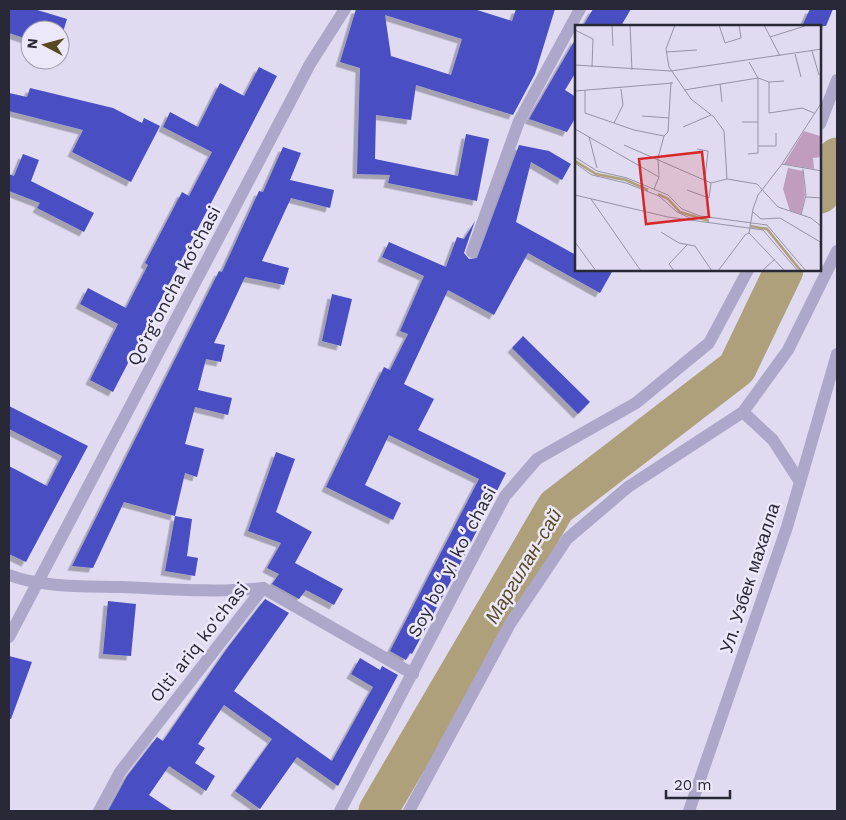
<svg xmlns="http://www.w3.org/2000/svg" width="846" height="820" viewBox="0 0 846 820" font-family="'Work Sans',sans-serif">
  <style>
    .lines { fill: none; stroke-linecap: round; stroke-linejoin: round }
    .river { stroke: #ada07b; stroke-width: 39 }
    .building { fill: #4850c2; fill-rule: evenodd; filter: url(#shadow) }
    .minor { stroke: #ada8c9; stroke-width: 12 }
    .labels { text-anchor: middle; stroke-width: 5; stroke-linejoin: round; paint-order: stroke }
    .street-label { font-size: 18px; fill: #282836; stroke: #ece8f9 }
    .water-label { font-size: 19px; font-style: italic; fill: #56481f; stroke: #ece8f9 }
    .inset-river { fill: none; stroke: #ada07b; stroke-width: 2.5 }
    .inset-road { fill: none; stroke: #9693a6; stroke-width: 1 }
    .view { fill: #d62828; fill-opacity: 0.15; stroke: #d62828; stroke-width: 2.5 }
    .inset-edge { fill: none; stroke: #282836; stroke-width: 2.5 }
  </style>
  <defs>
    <filter id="shadow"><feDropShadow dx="-4.5" dy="4.5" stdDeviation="0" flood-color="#0004"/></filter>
  </defs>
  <rect width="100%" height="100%" fill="#e0dbf1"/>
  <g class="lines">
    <g class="river">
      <path d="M820,194L837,157"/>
      <path d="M378,811L556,507L737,368L784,270"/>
    </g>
  </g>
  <g class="building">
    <path d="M9,9H34L67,19L60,42V30H30V40L9,33Z"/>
    <path d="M356,9H474L512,21L516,9H555L535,74L513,115L416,85L411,120L376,115L375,159L458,176L466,134L489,139L477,201L388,183L390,175L357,174L360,68L340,62ZM385,15L462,39L451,75L391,56Z"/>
    <path d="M593,9H631L621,26H583Z"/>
    <path d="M810,9H833L826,26H802Z"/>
    <path d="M576,38V72L565,90L576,97V117L567,132L529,119Z"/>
    <path d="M259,67L277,76L113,392L90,380L118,324L80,304L88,288L126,308L148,265L145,263L182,192L189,196L212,152L163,127L170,112L198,127L220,83L244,96Z"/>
    <path d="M30,88L113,108L142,123L144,118L160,126L131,182L72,152L83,130L9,111V93L27,97Z"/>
    <path d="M519,145L549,151L571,164L562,180L531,162L516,222L576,255V270H613L600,293L528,253L494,315L448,290L404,384L434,399L418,430L506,473L460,564L412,654L410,653L406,660L390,651L479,479L389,435L365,485L401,503L393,520L326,487L384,367L390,370L408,334L400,331L424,276L382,257L389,242L446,267L457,237L464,239L475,221L464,253L469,259L477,258Z"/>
    <path d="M283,147L301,153L290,180L334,190L330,208L291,198L262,261L289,268L284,285L245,277L214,343L225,345L221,362L206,359L198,390L232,398L228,415L195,407L185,444L204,449L197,477L185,473L175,516L124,502L93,568L72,566L219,271L222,272L259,191L263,192Z"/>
    <path d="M23,154L39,160L31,181L94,213L84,232L37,208L40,203L9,191V174L14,176Z"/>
    <path d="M332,294L352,299L341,346L322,341Z"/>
    <path d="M523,336L590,402L578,414L512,348Z"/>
    <path d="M9,406L88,446L26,562L9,554V466L47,486L62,456L9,429Z"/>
    <path d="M276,452L295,459L276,512L312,532L295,563L343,589L334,605L306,590L299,599L272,584L279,574L267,568L281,543L248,531Z"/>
    <path d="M175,516L192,519L187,556L198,558L195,576L165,571Z"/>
    <path d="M265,599L289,613L234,691L332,761L373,687L351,674L360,658L380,670L382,666L398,675L338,786L297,757L260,809L235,791L272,739L224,705L198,744L205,748L195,763L215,776L206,791L169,766L149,795L173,811H108L127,776L157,737L163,741L228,647Z"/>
    <path d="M108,601L136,604L131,656L103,654Z"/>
    <path d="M9,656L32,662L11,719H9Z"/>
  </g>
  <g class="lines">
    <g class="minor">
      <path d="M820,124L837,80"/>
      <path d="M472,252L519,121L580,9"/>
      <path d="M743,412L773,440L800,482"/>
      <path d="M9,575C43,588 86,586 122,587C169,589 216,593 263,588"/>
      <path d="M9,637L310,64L345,9"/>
      <path d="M99,811L120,772L263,588L413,674"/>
      <path d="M340,811L505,496L537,459L636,403L709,343L748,270"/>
      <path d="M409,811L510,624L567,539L628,487L743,412L788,350L837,251"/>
      <path d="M689,811L787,527L837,354"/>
    </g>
  </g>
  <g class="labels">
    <g class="street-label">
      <text transform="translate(174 286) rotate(-62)" y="6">Qo‘rg‘oncha ko‘chasi</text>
      <text transform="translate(452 562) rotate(-62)" y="6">Soy boʻyi koʻchasi</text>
      <text transform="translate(750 578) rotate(-72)" y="6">Ул. Узбек махалла</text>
      <text transform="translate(199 642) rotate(-52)" y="6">Olti ariq ko'chasi</text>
    </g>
    <g class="water-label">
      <text transform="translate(523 566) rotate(-59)" y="7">Маргилан-сай</text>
    </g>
  </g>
  <g transform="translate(575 25)">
    <rect width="246" height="246" fill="#e0dbf1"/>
    <path d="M229,106L245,111L246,132L238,133L239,144L209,139ZM213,143L228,146L230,170L226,189L215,186L208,164Z" fill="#c09cbf"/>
    <path class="inset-river" d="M0,136L21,149L51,155L73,165M83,169L93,174L105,187L134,196M175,201L192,204L226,246"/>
    <path class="inset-road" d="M37,0L38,21M55,0L57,45M100,0L91,24L94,42L116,74L139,92L149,106L152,154L182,159L203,182L236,193L247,202M144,0L150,18L166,13L164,0M189,0L205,31M0,5L18,14L17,42M195,12L230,1M237,26L244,50M91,27L122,25M220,29L226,52M0,40L96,46L247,24M194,57L209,56M145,59L147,77M10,65V88L59,105L89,111L93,107L96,57M109,65L183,53L194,57V88L227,83L239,88M0,66L98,58M67,91L94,93M167,97H183M39,98L48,80L46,64M108,102L136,90M0,104L84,152L79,164M14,112L22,143M49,120L136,158M183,121H201V108M122,124L133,126L130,154M173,129L183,128V53L174,37M0,132L22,146L52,153L93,170L107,184L125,191L192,200L231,246M0,138L17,150L51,158L84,171L102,187L117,194M207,139L247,146M84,152L83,133L89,111M112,165L134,173L136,158L152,154M0,170L93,192L188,205L223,246M231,172L247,173M16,174L66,246M178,187L186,194L205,193L247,218M226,190L231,170L228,144M86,207L104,218L120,221L137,246M0,217L21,246M245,218L247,245M99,246L94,239L112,220M143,246L170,210L174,208M187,246L200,234M210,246L174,208L178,184L183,170L207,139L247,77"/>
    <path class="view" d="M127,127L134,192L71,199L64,134Z"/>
    <rect width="246" height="246" class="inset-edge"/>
  </g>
  <rect width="846" height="820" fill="none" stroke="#282836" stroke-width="20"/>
  <g transform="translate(45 45) rotate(276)"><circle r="24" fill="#ece8f9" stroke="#9e9bab"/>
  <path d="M0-4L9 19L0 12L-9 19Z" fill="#56481f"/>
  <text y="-8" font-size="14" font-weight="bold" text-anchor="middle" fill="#282836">N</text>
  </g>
  <path d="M666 790v8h64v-8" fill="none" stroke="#282836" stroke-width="2.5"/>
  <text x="674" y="790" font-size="15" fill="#282836" stroke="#ece8f9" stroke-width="4" paint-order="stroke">20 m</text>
</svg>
